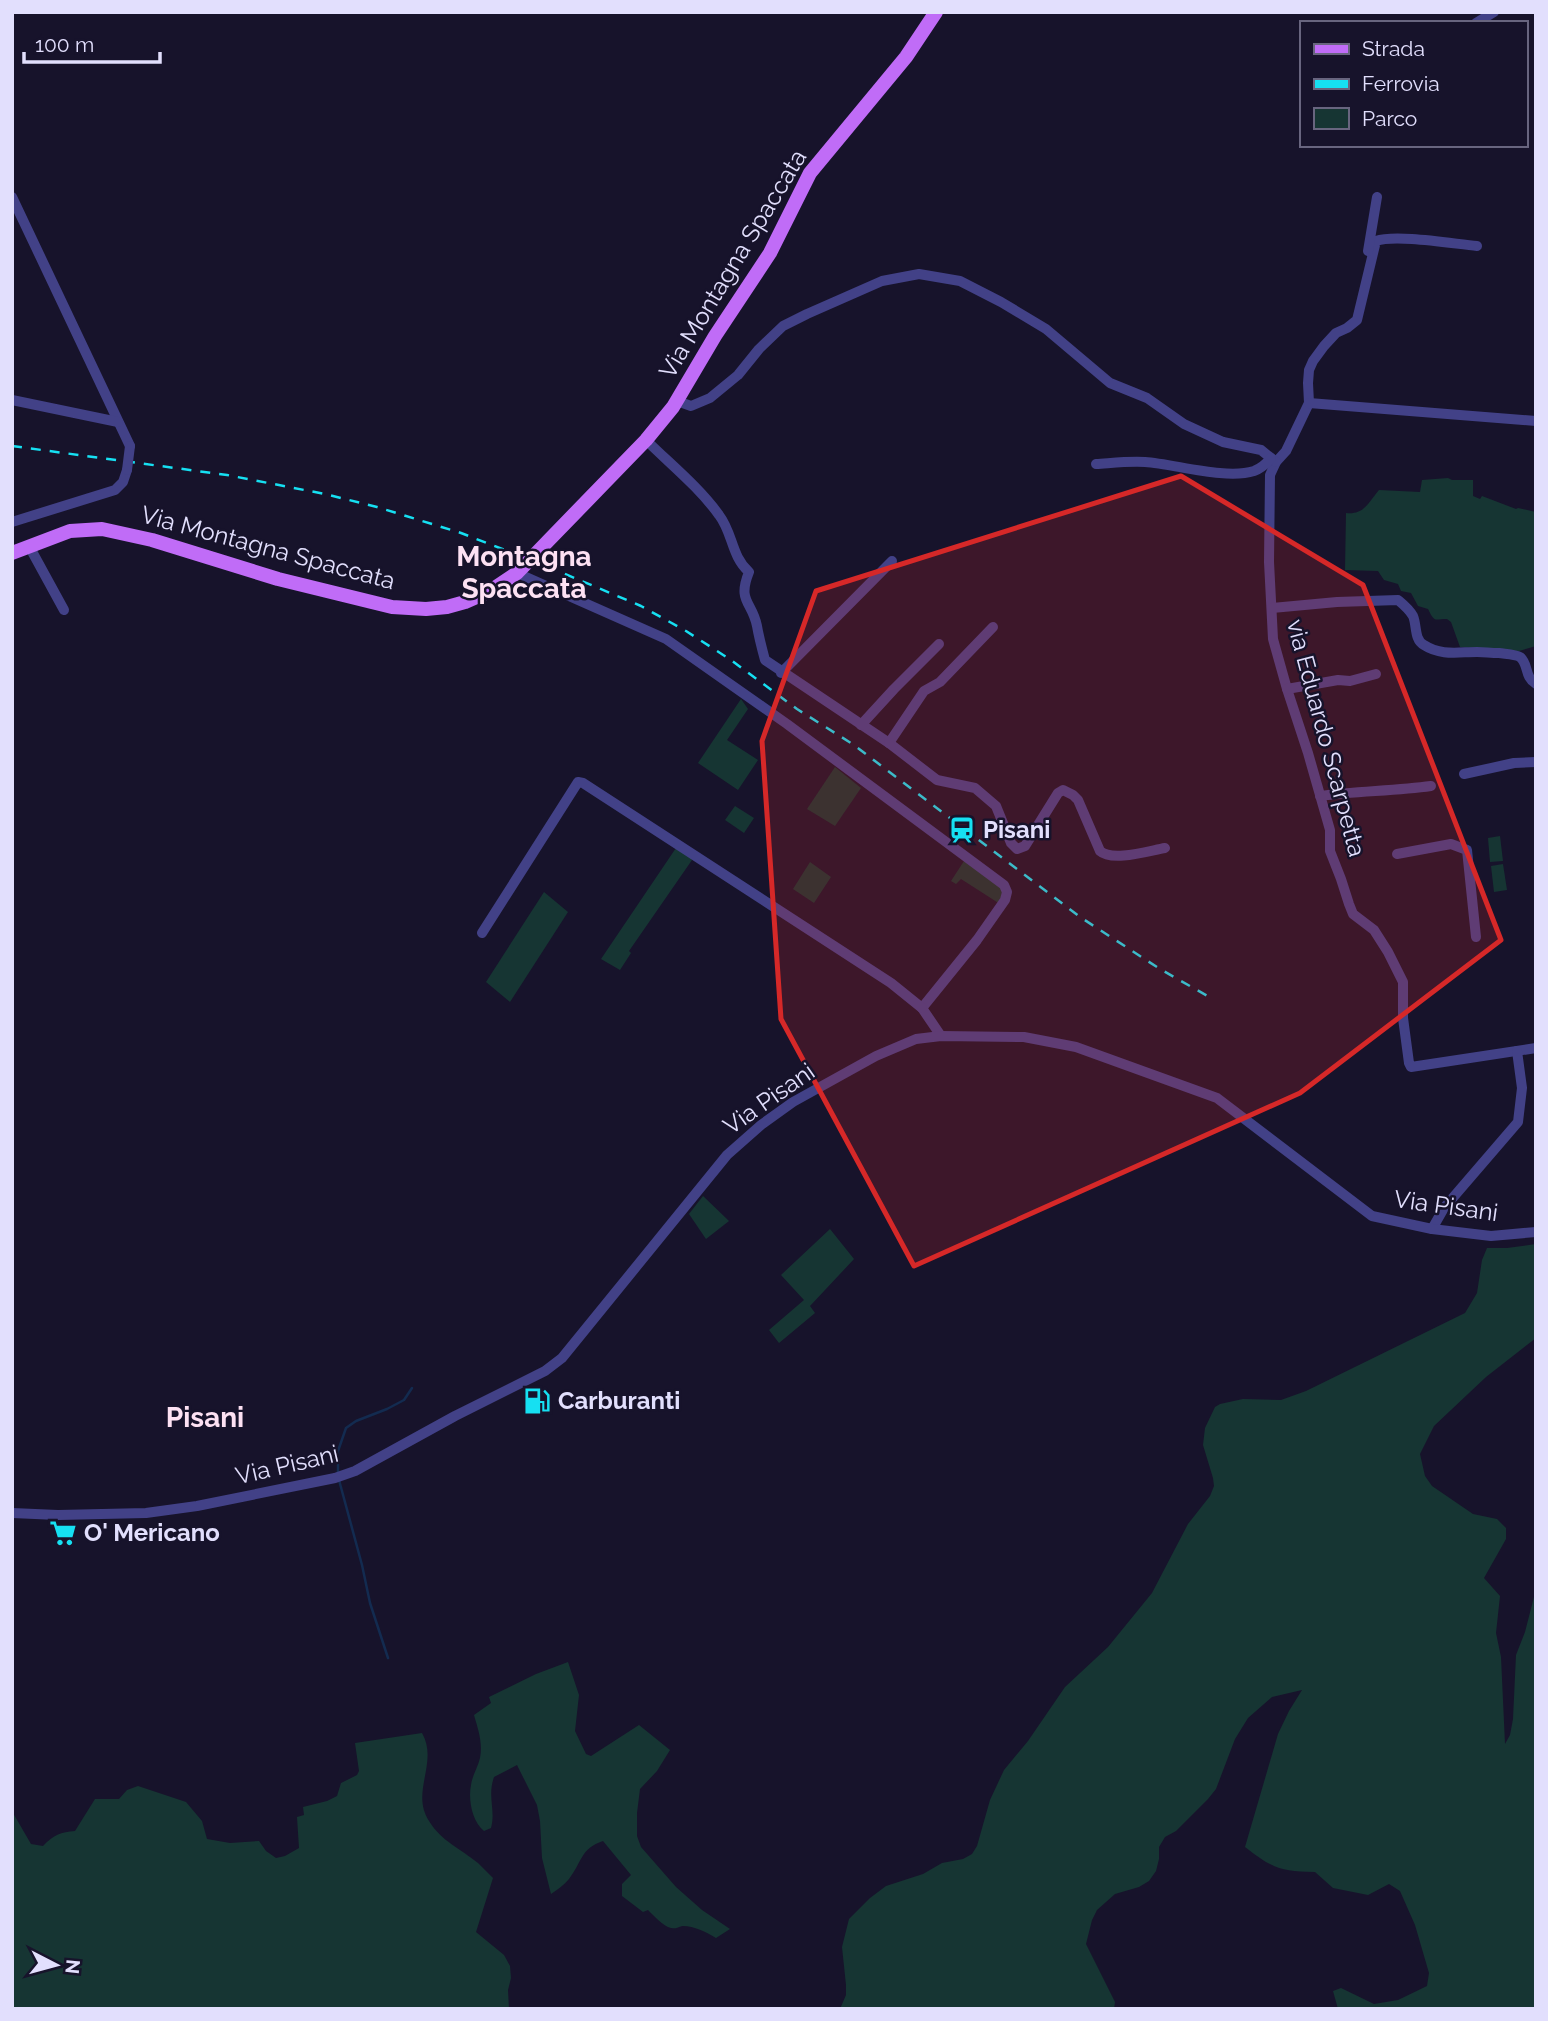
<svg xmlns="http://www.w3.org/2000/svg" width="1548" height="2021" viewBox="0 0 1548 2021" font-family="Raleway,sans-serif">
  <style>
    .green { fill: #163533 }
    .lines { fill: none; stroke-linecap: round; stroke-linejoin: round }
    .stream { stroke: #132b50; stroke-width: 2.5 }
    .minor { stroke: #424187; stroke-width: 10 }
    .major { stroke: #c06cf7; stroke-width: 14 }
    .rail { stroke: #16e0f2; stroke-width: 2.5; stroke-dasharray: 10 9; stroke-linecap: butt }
    .minor-bridge { stroke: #424187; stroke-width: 10 }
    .marked { fill: #d62828; fill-opacity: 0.2; stroke: #d62828; stroke-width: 5; stroke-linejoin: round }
    .labels { text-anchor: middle; stroke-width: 5; stroke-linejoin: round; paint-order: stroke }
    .street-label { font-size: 24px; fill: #e2dffd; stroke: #17132b }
    .poi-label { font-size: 24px; font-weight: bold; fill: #e2dffd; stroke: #17132b; text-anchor: start }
    .quarter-label { font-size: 28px; font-weight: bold; fill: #fde1f3; stroke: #17132b }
  </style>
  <rect width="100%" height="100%" fill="#17132b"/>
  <g class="green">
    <path d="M1448,478L1452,480H1473V496L1480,499L1482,496L1516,509L1518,508L1536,512V646L1519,651L1460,647L1451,622L1447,619C1434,619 1435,623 1428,609L1418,606L1411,593L1401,591L1398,584L1384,580L1378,571L1345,570L1346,513C1364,515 1368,503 1379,490L1420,492L1422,480Z"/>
    <path d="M741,699L748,709L727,740L758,760L738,790L698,763Z"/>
    <path d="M835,767L861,788L835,826L807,809Z"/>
    <path d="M735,806L754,818L744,833L725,820Z"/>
    <path d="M1500,836L1503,861L1490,862L1488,838Z"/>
    <path d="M676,848L691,858L692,860L629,951L631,953L620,970L601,959Z"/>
    <path d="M964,861L1003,887L1000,904L961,879L956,884L951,881Z"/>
    <path d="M810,862L831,877L814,903L793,889Z"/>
    <path d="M1503,864L1507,890L1494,892L1491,866Z"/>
    <path d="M544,892L568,912L510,1002L486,982Z"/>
    <path d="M703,1196L729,1221L706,1239L689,1214Z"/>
    <path d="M830,1229L854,1259L810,1306L815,1313L779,1343L769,1330L804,1300L781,1275Z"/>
    <path d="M1536,1244V1338L1486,1377L1434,1426L1420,1454L1425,1476L1432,1486L1473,1514L1497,1519L1506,1528V1539L1484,1578L1500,1596L1496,1633L1501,1657L1505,1744L1510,1735L1513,1719L1516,1655L1525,1632L1536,1589V2006L1532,2009H1338L1333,1991L1341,1988L1374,2004L1398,2000L1427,1986L1429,1973L1415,1925L1400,1891L1389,1884L1368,1895L1333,1888L1315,1872C1281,1872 1272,1868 1245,1847L1278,1734L1289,1711L1302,1690L1272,1697L1248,1718L1235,1739L1216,1789L1208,1799L1176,1831L1165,1837L1159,1847V1859L1156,1871L1149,1881L1139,1887L1115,1894L1097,1910L1092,1920L1086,1944L1115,2002L1114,2009H840L846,1995V1985L842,1947L849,1919L870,1898L886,1886L923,1874L942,1863L963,1859L972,1854L977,1846L990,1800L1004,1770L1028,1741L1065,1687L1108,1647L1152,1593L1188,1524L1210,1496L1214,1486L1213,1478L1203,1445L1205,1428L1215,1407L1220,1404L1243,1399L1281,1400L1306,1391L1465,1313L1477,1293L1482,1260L1487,1248H1507Z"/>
    <path d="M568,1662L579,1695L575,1731L586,1754L591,1756L639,1725L670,1750L657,1771L640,1789L637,1813V1836L641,1847L676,1887L702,1910L730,1929L716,1938C706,1932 694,1926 683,1926C677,1927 678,1929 671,1928C663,1926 654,1916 648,1910L643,1912L622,1896V1884L631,1875L603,1841C581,1848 582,1862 569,1879C564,1885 558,1889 551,1894L542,1858L540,1821L537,1805L517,1765L494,1777C487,1797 496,1810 491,1828L484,1831C472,1822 468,1799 471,1785C472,1776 478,1767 480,1758C483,1743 478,1729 474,1715L491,1703L489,1697L536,1674Z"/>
    <path d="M422,1733C439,1763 410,1792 429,1821C441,1841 461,1849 478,1863C483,1868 488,1873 493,1878L476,1932L504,1955L510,1966L511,1978L508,1990L509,2009H12V1808L13,1813L31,1844L43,1846C53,1835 61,1832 75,1831L95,1799H119L127,1790L138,1786L186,1802L202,1821L207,1839L230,1843L259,1841L266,1851L276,1858L285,1856L299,1848L297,1817L304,1815L303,1807L327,1801L337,1796L341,1783L357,1775L359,1771L355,1743Z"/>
  </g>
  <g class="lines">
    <g class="stream">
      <path d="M338,1473V1451L346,1428L356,1421L387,1409L404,1400L412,1388"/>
      <path d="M339,1480L362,1565L370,1603L388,1658"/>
    </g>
    <g class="minor">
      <path d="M1476,23L1494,12"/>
      <path d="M12,197L130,446"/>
      <path d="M1477,246C1454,244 1396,234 1376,241L1357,320L1347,328L1336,333L1324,346L1313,361L1309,370L1308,383L1309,403L1286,451L1276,462L1270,475L1269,562L1273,639L1287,689L1308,753L1330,830V851L1341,879L1349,904L1353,914L1374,930L1388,952L1403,982V1018L1409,1063L1411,1067L1536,1048"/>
      <path d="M1368,251L1377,197"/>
      <path d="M12,400L118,422"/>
      <path d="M677,401L691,406L710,398L738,375L759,349L783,326L807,314L882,281L919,274L960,281L1001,302L1046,329L1110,383L1147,398L1184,424L1223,442L1261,450L1276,462"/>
      <path d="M1309,403L1536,421"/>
      <path d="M646,440C670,464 699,487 719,515C733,533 731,556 749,572C737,602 752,601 757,626C759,638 762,649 765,660L889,743L937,780L975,788L996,806L1011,843L1017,849L1025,846L1058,793L1063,790L1073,795L1078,800L1100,851C1112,862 1148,851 1165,848"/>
      <path d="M1096,464C1112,463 1129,461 1145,462C1175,464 1226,480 1254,471C1262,468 1266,464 1271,458"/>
      <path d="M12,522L115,490L123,482L127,470"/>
      <path d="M29,546L64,610"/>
      <path d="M517,573L666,639L787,724L1004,885L1007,892L1005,900L977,940L922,1008L941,1036"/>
      <path d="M1272,608L1337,602L1398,600C1404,605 1409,609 1413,616C1417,625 1414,640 1424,645C1441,656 1458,652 1477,652C1484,652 1491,653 1499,653C1505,654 1515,654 1520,657C1529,664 1524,677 1536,684"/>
      <path d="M781,673L892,561"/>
      <path d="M1287,689L1338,680L1350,681L1376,674"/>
      <path d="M861,725L894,689L939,644"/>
      <path d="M889,743L924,691L940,682L993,627"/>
      <path d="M1464,774L1514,763L1536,762"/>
      <path d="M1320,796C1357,791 1394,791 1431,786"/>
      <path d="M1397,854L1451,844L1467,850L1476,937"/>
      <path d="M482,933L578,782L583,783L891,983L922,1008"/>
      <path d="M1432,1229L1444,1208L1518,1122L1522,1088L1517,1051"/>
      <path d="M12,1513L58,1515L146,1513L197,1506L335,1478L355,1471L455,1416L545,1371L562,1358L727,1155L761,1125L793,1102L876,1056L916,1039L941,1036L1024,1037L1076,1047L1217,1098L1372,1216L1432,1229L1491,1236L1536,1232"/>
    </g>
    <path class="major" d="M12,553L70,531L102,529L152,540L278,579L392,607L426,609L447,607L465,602L490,591L517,573L646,440L673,407L715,336L770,253L810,173L906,57L936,12"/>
    <path class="rail" d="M12,446L227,475L325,494L377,507L461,533L546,566L641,606L686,631L731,660L797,709L854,745L1080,917L1160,969L1211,998"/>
    <path class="minor-bridge" d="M127,470L130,446"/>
  </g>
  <path class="marked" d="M1181,476L1363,585L1501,940L1300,1093L914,1266L781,1019L762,741L816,591Z"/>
  <defs>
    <g id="station-bare" transform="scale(2.1)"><path d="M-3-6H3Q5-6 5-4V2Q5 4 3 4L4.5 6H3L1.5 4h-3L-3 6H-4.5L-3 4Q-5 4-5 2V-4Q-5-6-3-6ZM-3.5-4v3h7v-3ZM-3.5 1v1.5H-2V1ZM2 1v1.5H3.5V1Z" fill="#16e0f2" stroke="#17132b" stroke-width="2.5" paint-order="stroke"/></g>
    <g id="fuel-bare" transform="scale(2.1)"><path d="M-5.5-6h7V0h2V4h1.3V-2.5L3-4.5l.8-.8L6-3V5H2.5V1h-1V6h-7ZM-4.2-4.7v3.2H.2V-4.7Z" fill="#16e0f2" stroke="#17132b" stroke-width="2.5" paint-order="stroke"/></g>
    <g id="supermarket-bare" transform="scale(2.1)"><path d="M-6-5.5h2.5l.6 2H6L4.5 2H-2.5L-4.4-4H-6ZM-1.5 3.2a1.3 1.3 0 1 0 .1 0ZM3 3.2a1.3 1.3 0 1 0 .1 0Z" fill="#16e0f2" stroke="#17132b" stroke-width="2.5" paint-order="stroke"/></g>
  </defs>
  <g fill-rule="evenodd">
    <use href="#station-bare" x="962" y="830"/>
    <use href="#fuel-bare" x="537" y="1401"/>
    <use href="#supermarket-bare" x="63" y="1533"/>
  </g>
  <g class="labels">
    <g class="street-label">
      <text transform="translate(733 264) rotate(-59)" y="8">Via Montagna Spaccata</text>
      <text transform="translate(268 548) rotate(15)" y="8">Via Montagna Spaccata</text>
      <text transform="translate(1326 738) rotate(75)" y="8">via Eduardo Scarpetta</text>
      <text transform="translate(769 1099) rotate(-35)" y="8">Via Pisani</text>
      <text transform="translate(1446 1206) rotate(8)" y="8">Via Pisani</text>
      <text transform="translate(287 1465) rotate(-13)" y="8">Via Pisani</text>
    </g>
    <g class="poi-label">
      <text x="983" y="838">Pisani</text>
      <text x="558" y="1409">Carburanti</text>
      <text x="84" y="1541">O' Mericano</text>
    </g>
    <g class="quarter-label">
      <text x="524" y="566">Montagna<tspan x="524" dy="32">Spaccata</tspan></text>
      <text x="205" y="1427">Pisani</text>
    </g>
  </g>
  <rect width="1548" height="2021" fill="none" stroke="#e2dffd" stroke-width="28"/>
  <rect x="1300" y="21" width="228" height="126" fill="#17132b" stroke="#68657f" stroke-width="2"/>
  <rect x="1314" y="44" width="35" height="10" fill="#c06cf7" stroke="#68657f" stroke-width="2"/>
  <text x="1362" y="56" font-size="21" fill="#e2dffd">Strada</text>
  <rect x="1314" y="79" width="35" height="10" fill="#16e0f2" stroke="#68657f" stroke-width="2"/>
  <text x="1362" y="91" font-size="21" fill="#e2dffd">Ferrovia</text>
  <rect x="1314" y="108" width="35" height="21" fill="#163533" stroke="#68657f" stroke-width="2"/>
  <text x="1362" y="126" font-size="21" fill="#e2dffd">Parco</text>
  <g transform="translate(56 1965) rotate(96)" stroke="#17132b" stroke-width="5" paint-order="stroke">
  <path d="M0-5L12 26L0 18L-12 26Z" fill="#e2dffd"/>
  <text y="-10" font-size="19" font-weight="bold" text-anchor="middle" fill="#e2dffd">N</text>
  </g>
  <path d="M24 52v10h136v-10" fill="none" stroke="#e2dffd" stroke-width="3.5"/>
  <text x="35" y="52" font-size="21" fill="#e2dffd" stroke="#17132b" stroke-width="5" paint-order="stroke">100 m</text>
</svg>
